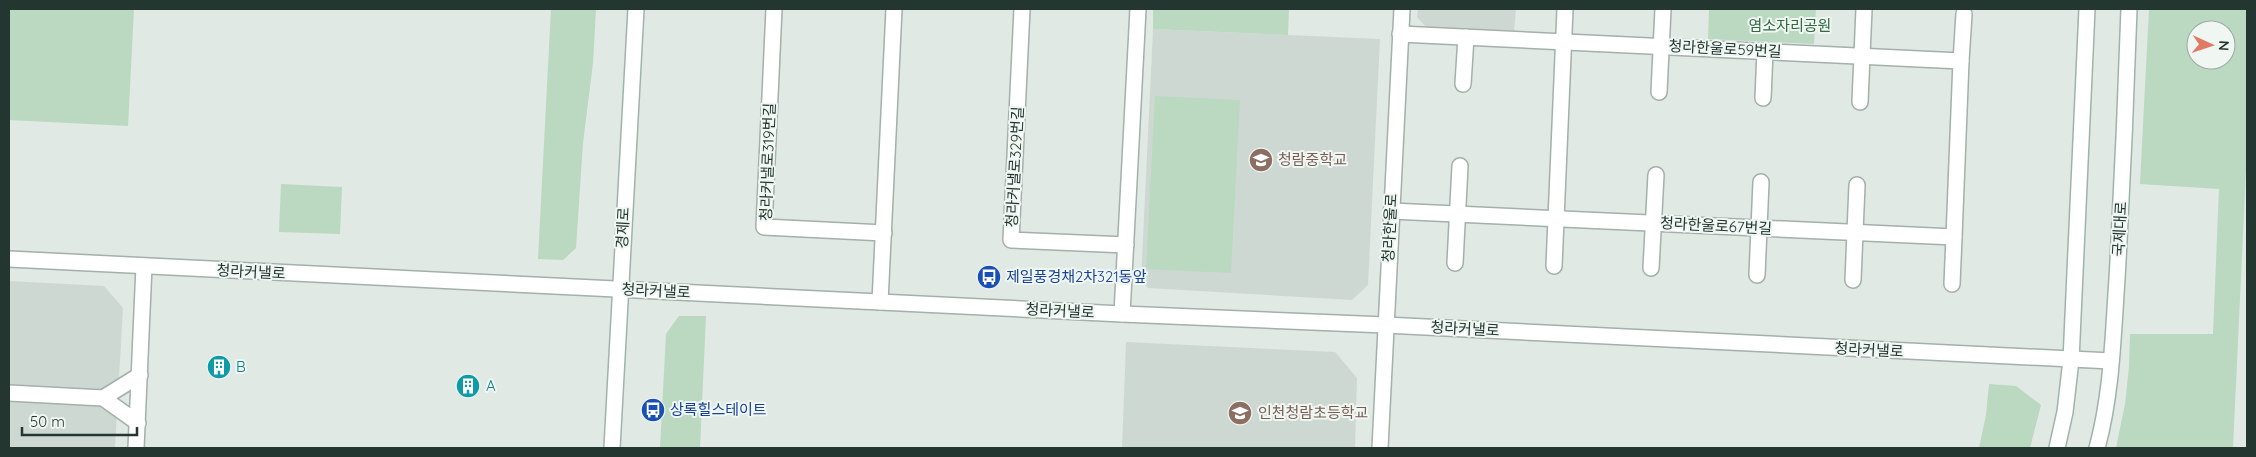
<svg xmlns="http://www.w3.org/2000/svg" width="2256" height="457" viewBox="0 0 2256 457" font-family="Quicksand,'Noto Sans KR',sans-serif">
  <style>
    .built { fill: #ced8d3 }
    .green { fill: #bbd8c0; fill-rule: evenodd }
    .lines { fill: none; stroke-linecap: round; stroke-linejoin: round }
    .minor-casing { stroke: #a4b0aa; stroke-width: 18 }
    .secondary-casing { stroke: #a0b3ab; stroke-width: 18 }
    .minor { stroke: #fff; stroke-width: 15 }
    .secondary { stroke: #fff; stroke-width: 15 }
    .labels { text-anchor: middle; stroke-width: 4; stroke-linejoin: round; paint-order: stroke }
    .park-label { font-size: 15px; fill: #326943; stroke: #f0f6f2 }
    .street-label { font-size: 15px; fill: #233730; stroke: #f0f6f2 }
    .education-label { font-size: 15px; fill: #785e54; stroke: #f0f6f2; text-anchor: start }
    .transit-label { font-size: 15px; fill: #164399; stroke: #f0f6f2; text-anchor: start }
    .culture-label { font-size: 15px; fill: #0d838f; stroke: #f0f6f2; text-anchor: start }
  </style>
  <rect width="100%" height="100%" fill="#e0e9e4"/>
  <g class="built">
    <path d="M1418,9H1516L1514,31L1426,27L1417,17Z"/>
    <path d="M1153,29L1380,39L1368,285L1352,300L1148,288L1141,280Z"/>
    <path d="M9,281L104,286L123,308L115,448H9Z"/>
    <path d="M1126,342L1335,352L1357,378L1355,448H1122Z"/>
  </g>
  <g class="green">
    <path d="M9,9H134L128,126L9,120Z"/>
    <path d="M551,9H596L593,63L583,143L576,248L563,260L538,259Z"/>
    <path d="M1153,9H1289L1288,35L1153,29Z"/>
    <path d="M1709,9H1816L1814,44L1708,39Z"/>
    <path d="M2149,9H2247V149L2233,448H2116L2125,404L2129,367L2130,334H2213L2219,189L2140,184ZM2196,30H2226V60H2196Z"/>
    <path d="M1155,96L1240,100L1231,273L1146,269Z"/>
    <path d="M281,184L342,187L340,234L279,232Z"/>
    <path d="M679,316H706L700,448H660L666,334Z"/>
    <path d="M1989,384L2016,386L2041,405L2030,448H1979L1986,415Z"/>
  </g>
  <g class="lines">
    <g class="minor-casing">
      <g id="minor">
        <path d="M774,9L764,227L884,233"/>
        <path d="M1022,9L1011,240L1126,245"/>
        <path d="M1961,61L1964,14"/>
        <path d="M1463,84L1466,37"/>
        <path d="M1659,92L1663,9"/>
        <path d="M1763,98L1765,51"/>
        <path d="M1860,102L1864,9"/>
        <path d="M1391,211L1954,237L1961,61L1400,34"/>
        <path d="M9,259L1122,314L1385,325L2111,361"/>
        <path d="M1455,263L1460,166"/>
        <path d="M1554,266L1565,9"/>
        <path d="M1651,268L1656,175"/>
        <path d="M1757,275L1761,182"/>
        <path d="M1853,280L1857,185"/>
        <path d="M1952,284L1954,237"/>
        <path d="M880,302L894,9"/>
        <path d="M1122,314L1138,9"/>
        <path d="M9,393L103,398"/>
        <path d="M138,423L103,398L140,375"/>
        <path d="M136,448L144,266"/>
        <path d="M1380,448L1402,9"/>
      </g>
    </g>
    <g class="secondary-casing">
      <g id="secondary">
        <path d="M612,448L636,9"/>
        <path d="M2057,448L2065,412L2071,360L2087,9"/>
        <path d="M2097,448C2112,393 2113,335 2117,279C2122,189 2126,99 2129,9"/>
      </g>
    </g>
    <use href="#minor" class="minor"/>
    <use href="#secondary" class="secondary"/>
  </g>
  <defs>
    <g id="school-disc" transform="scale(1.25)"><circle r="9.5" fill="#8d6e63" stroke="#f0f6f2"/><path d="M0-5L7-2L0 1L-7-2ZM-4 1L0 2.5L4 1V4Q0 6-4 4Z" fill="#fff"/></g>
    <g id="bus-disc" transform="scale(1.25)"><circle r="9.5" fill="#1a4fb4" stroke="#f0f6f2"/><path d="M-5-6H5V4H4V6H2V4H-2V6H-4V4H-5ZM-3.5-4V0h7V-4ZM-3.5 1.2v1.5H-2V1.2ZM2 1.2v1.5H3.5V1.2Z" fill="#fff"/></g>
    <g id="building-disc" transform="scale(1.25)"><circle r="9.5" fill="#0f9aa8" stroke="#f0f6f2"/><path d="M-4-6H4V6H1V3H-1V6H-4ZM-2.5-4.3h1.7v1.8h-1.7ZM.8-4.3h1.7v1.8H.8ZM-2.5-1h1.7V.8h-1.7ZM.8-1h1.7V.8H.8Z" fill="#fff"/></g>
  </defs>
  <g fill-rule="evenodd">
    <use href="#school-disc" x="1261" y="160"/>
    <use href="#bus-disc" x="989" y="277"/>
    <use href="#building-disc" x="219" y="367"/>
    <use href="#building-disc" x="468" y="386"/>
    <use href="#bus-disc" x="653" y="410"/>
    <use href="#school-disc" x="1240" y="413"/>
  </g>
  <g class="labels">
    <g class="park-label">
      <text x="1790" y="31">염소자리공원</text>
    </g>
    <g class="street-label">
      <text transform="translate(1725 49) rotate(3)" y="5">청라한울로59번길</text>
      <text transform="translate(768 162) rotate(-88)" y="5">청라커낼로319번길</text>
      <text transform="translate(1015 167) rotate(-87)" y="5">청라커낼로329번길</text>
      <text transform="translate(1716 226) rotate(3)" y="5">청라한울로67번길</text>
      <text transform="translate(623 228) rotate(-87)" y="5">경제로</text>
      <text transform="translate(1390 228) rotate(-87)" y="5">청라한울로</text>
      <text transform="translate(2120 229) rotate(-87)" y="5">국제대로</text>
      <text transform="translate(251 272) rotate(3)" y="5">청라커낼로</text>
      <text transform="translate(656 291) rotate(3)" y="5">청라커낼로</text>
      <text transform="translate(1060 311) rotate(3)" y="5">청라커낼로</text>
      <text transform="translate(1465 329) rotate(3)" y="5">청라커낼로</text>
      <text transform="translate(1869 350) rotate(3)" y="5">청라커낼로</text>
    </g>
    <g class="education-label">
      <text x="1278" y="165">청람중학교</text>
      <text x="1258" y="418">인천청람초등학교</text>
    </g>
    <g class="transit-label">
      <text x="1006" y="282">제일풍경채2차321동앞</text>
      <text x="670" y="415">상록힐스테이트</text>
    </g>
    <g class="culture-label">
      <text x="236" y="372">B</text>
      <text x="486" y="391">A</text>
    </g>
  </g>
  <rect width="2256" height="457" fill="none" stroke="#233730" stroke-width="20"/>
  <g transform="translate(2211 45) rotate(93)"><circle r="24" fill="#f0f6f2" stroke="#9eaaa4"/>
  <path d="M0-4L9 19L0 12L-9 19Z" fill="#e17a65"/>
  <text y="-8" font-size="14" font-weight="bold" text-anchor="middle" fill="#233730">N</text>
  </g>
  <path d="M22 427v8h115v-8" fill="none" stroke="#233730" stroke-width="2.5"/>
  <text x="30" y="427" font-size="15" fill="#233730" stroke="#f0f6f2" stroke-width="4" paint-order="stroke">50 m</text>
</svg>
